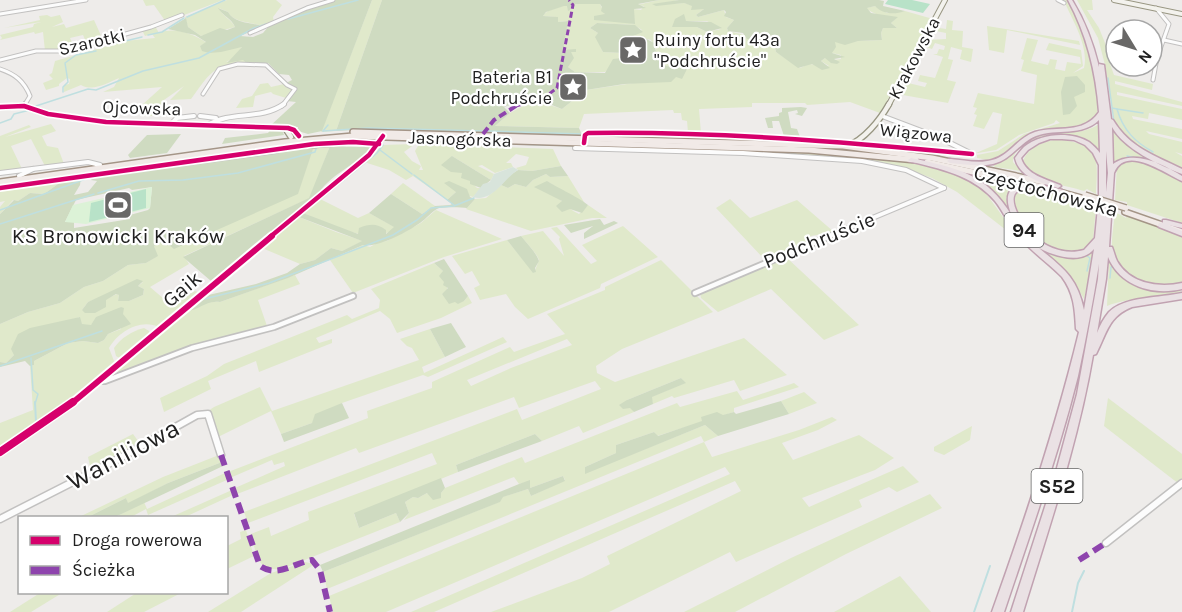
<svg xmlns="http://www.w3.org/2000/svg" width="1182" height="612" viewBox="0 0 1182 612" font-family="Karla,sans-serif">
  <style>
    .grass { fill: #e0e9cb; fill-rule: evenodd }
    .forest { fill: #cfdbc1; fill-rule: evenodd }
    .wetland { fill: #d8e4db }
    .park { fill: #dcf2d7 }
    .pitch { fill: #b8e2c8 }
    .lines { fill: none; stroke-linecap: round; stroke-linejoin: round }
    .stream-far1 { stroke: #bfdfe0; stroke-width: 1.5 }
    .stream { stroke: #bfdfe0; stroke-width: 2 }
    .street-far3-casing { stroke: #c2c1c0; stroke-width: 5 }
    .street-far2-casing { stroke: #c2c1c0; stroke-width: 6 }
    .street-far1-casing { stroke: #c2c1c0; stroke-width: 8 }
    .street-casing { stroke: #c2c1c0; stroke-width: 9 }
    .secondary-far3-casing { stroke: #989682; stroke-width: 6 }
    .secondary-far2-casing { stroke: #989682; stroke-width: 7 }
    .secondary-far1-casing { stroke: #989682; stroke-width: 9 }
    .secondary-casing { stroke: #989682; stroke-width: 10 }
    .primary-casing { stroke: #a49587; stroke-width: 8 }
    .highway-casing { stroke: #c1a2b1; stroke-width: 3 }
    .street-far3 { stroke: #fcfcfc; stroke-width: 3 }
    .street-far2 { stroke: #fcfcfc; stroke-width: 4 }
    .street-far1 { stroke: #fcfcfc; stroke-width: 4.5 }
    .street { stroke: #fcfcfc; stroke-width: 6 }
    .secondary-far3 { stroke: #f3f2ed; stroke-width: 4 }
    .secondary-far2 { stroke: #f3f2ed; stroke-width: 4.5 }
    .secondary-far1 { stroke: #f3f2ed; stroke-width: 6 }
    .secondary { stroke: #f3f2ed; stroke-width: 8 }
    .primary { stroke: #f1eae7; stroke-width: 5 }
    .highway { fill: #eae1e4; fill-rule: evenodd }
    .primary-bridge-casing { stroke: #a49587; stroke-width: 8; stroke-linecap: butt }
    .primary-bridge { stroke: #f1eae7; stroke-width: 5 }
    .quiet-far2 { stroke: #8e44ad; stroke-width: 3; stroke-dasharray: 6 3; stroke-linecap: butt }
    .quiet-far1 { stroke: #8e44ad; stroke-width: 4; stroke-dasharray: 8 4; stroke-linecap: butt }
    .quiet { stroke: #8e44ad; stroke-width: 6; stroke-dasharray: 11 6; stroke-linecap: butt }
    .cycleway-far2-casing { stroke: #fff; stroke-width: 8 }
    .cycleway-far1-casing { stroke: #fff; stroke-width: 10 }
    .cycleway-casing { stroke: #fff; stroke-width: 11 }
    .cycleway-far2 { stroke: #d6006c; stroke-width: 4.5 }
    .cycleway-far1 { stroke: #d6006c; stroke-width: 6 }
    .cycleway { stroke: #d6006c; stroke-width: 8 }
    .labels { text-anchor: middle; stroke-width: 4.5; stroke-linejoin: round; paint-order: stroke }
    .far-poi-label { font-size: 18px; fill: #212121; stroke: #fff; text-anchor: start }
    .far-street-label { font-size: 18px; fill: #212121; stroke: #fff }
    .shield { fill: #fff; stroke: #646464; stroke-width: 1.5 }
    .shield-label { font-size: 20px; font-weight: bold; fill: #212121 }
    .street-label { font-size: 21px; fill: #212121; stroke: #fff }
    .poi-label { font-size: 21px; fill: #212121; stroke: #fff }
    .near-street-label { font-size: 26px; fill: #212121; stroke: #fff }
  </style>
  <rect width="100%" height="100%" fill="#eeecea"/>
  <g class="grass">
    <path d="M143,0H223L166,22L154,5L146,6Z"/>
    <path d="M227,0H276L282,5L273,17L274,22L259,28V25C249,22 233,22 228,12L219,8C223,17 231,19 235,27L201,36L188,27L185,17Z"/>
    <path d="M372,0H382L336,131L321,132Z"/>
    <path d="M659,0H679L653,5L684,3L704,9L696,15L698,17L724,10L726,17L734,20L727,28L728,31L770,41L775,46L776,52L800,68L809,64L829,66L821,61L825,58L834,60L841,59V55L832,53L835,42L882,40L881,33L883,28H897L891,23L897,17C886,18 874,15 866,8L875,6L887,13L905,11L933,19L880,113L850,102L807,105L805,103H752V107L699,109L701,133L688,132L687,121L682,120L681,113H674L673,110L584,114L579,128L495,126L510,113L534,100L562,109L586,90L675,77L687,69L659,65V62L669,61L652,59L656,49L651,40L632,35L642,30L634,25L597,23L590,28L598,33L597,39L603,52L624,53L622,58L605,72H575L568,67L571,52L563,51L567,21L558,22L555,17L543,16C553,1 584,4 600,4L605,14L634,24L633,9L641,10L644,6L637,5ZM680,17L686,21H707L721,29L707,32L697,27H672Z"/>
    <path d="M1061,0H1067C1087,35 1101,76 1097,117C1075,134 1054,127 1030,135C1014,140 1007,159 991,161C987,161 981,158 977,158V155L998,151L1024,134L1060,123L1056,120L1054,123L1019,135L996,150L978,153H976L997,144L1002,114L993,112L984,129L973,126L977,115L974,114L977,108L973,107L978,93L1034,104L1037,75L1021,71L1024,60L1021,59L1027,38L1038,40L1031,61L1048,65L1050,59L1057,60L1055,69L1065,71L1067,62L1081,64L1080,57L1046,50L1049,43L1081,50L1083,66L1073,73L1084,68C1089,47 1073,21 1065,3Z"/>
    <path d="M1077,0H1092L1093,10H1087L1099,28L1107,48L1116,50V53L1107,52L1109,56L1116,58V65L1110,64L1114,75L1153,84L1152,90L1115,81V84L1182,102V106L1117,92V95L1182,109V120L1149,113L1148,119L1132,116L1133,119L1182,129V139L1146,131L1149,134L1182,142V154L1175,152L1182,156V171L1135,146L1115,125L1105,65L1098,38Z"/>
    <path d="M47,15L51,17L60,15L63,22L52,27L64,24L66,28L94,20L103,40L87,44L83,35L70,38L74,47L45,51L43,32L35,34L34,32L0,40L2,38L0,35L33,27L34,24L41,22L4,28L40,20L39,16Z"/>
    <path d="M947,20L953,21L952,30L963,31L962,47L973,49L971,62L960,59L962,50L951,47L948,59L953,60L947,80L956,82L948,103L897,94L904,82L925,87L927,83L918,81L920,75L935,78L943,57L933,54H937L939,49L944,50L945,46L935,43L932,49L923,46L926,40L946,39V33L931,30L933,27L946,29Z"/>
    <path d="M155,26L159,33C174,27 192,33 207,43L200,46C223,57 221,48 242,47L234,58L226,62L244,59L247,63C213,63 209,75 191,99L170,100L184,86L161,102L166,104L152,116H141L151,106L142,105L162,87L103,92L114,87L119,78C107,83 93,92 81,85L64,92V85L69,84L70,79L67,78L59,84V86L46,90L43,83L53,79L49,75L52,73L55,61L125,41L155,38L152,34L145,36L142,30Z"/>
    <path d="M987,26L1079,41L1080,45L1007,30L1004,53L989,50Z"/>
    <path d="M268,83L271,87L284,84L293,88L286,98L273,94L271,92L255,96L253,107L236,108L242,99L252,96L260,84Z"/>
    <path d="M51,124L56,131L42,136L47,146L58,148L64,164L45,166L31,139L11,146L22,169L0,172V136L29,125L31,127L5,137Z"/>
    <path d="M1099,124V151C1078,132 1044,129 1023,146C1017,151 1013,154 1013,162L1021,171L995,167L992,164C1010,159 1018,143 1035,136C1055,129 1081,137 1099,124Z"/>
    <path d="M1112,128L1122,138L1182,173V178C1162,168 1136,149 1114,162Z"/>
    <path d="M1059,139C1101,145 1098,159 1096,194L1087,189L1084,191C1066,185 1031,182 1023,162C1027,147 1045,141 1059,139Z"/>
    <path d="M285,144L290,145L277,150L0,187V184Z"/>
    <path d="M415,144L404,152L412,161L421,166L419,170H423L415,151L419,144L553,149L561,166L532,171L518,170L516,168L526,165L529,157L516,154L506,163H511L513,167L495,173L482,165L478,166L494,174L491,180L452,156L457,171L463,173L477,188H481L473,197L456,192L447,200L413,176L406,180L389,170L364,162L382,145Z"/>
    <path d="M314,146H330L310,198L184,256L189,264L150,287L171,305L195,291L200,293L159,327C140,318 118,332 109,348L114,361L113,366L57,412L0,449V423L33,410L30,366L34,365V361L68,343L83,341L98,343L104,340L108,334L121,329V307L91,325H82L79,317L14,355L6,363L0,362V324L28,312L60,303L84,287L103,281L128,265L146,263L157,256L154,246ZM143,282L138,286L144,289L143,295L129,301H118L119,295L117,294L82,310L88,302Z"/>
    <path d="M681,147L711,151H799L918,163L945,170L971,182L985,192L1016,235L1032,250L957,192L932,178L898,166L870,160L774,153L682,151Z"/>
    <path d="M1129,160L1148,162L1182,180V223L1127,205V202L1115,200L1117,165Z"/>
    <path d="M958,170L1024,185L1010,191L1006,198L1020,227L1030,240L1077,257L1094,251L1084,299L1070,275L1025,237L992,190Z"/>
    <path d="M546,174L550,177L568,176L584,202L568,195L547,181C556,195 564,207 579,214L588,205L607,218H592L531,231L466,209L475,199L486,198L501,185L508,188L515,184L526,187L533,180Z"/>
    <path d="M65,179L44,194L30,193L18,201L13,200L0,214V207L5,201L0,202V189Z"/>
    <path d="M403,183L435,206L422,214L391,194Z"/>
    <path d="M1025,189L1051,192L1083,202V205L1096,206L1093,242L1084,251C1047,255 1016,232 1012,195Z"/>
    <path d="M320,199L358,218L369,213L395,227C376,249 324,222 303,213Z"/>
    <path d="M730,199L750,218L797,200L834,232L811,236L807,242L765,260L716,208Z"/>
    <path d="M436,210L502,239L444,257L353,293L330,260L363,245L370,247L379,242L387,241L421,223Z"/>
    <path d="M1115,212L1126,218L1127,215L1182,236V283C1160,294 1115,278 1112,251C1111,239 1114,224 1115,212Z"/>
    <path d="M299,217L336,232L363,241L342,251L331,248L315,260L300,264L262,248Z"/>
    <path d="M623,226L658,257L601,284L600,288L528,319L515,307L506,294L480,300L474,288L480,285L472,271L465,274L452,256L507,240L534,273L539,260C536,252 527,244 521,236L543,231L564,256L559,239L560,237L551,228L557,227L591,264L597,261L582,245Z"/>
    <path d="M786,257L859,325L824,340L771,289L718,312L701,298L700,293L703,290Z"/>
    <path d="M661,260L713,312L622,349L596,366L597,373L615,382L744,338L787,375L740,391L734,380L674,398L672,396L653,404L651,397L685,383L681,378L627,400L634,412L583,433L579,426L542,441L535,434L456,465L458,472L354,514L359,528L396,513L400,522L282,569C256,572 257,555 251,534L269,527L271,536L309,520L308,512L437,464L432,453L248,523L244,512L517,409L522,420L601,389L595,381L519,408L514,397L359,453L356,448L237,494L235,488L285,466L284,462L274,465L272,460L230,478L228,472L368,418L367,411L432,388V382L510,347L514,352L565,334L547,314L605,290V287ZM567,339L572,345L511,368L471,386L467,380Z"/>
    <path d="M1109,260L1114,267L1154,290L1182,291C1158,301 1131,296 1107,306Z"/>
    <path d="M434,263L443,271C444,278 448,285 447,291L442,294L455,302L464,301L468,296L472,303L441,318L397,333L390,319L380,311L316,338L319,343L332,339V343L259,372L256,361L208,381L211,389L164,412L160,398L207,376L224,364L347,315L352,319L379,308L380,300L371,289Z"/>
    <path d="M295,275L300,284L258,300L267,326L202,343L121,373L116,371C140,352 185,298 220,302Z"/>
    <path d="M144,328L149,331L150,336L121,359L116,356L114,348C121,338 132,331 144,328Z"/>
    <path d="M430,329L445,357L422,367L424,373L503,337L507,342L428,377L423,375L342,403L312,423L281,434L271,411L218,437L208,411L214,407L260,387L272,411L419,360L412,348L407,346L400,339Z"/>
    <path d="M794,383L799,387L734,408V412L657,436L654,432L616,445V453L585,467V473L705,425L718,436L704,442L712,457L799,430L832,417L837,420L818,430L782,443L793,460L859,435L894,458L875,470L802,498L809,507L903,466L919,482L897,492L889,487L859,500L862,507L736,562L730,552L609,612H491L582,578L610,564L607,556L741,491L735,481L434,612H411L730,474L725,467L386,612H333L329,596L704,442L701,436L327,589L323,572L499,502L502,497L528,489L531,496L565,480L563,476L530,488V481L519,484L514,477L404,520L409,513L405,502L413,497L418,498L427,493L441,498V493L445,488L522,457L525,463L677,403L680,407L737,391L743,400Z"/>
    <path d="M804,392L817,403L789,414L781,401Z"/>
    <path d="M1108,398L1182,454V482L1179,484L1104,426Z"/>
    <path d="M972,426L970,440L944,455L934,451V447Z"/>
    <path d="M133,434L141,445L91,471L88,457Z"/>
    <path d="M219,455L222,462L168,483L128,504L126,498L88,517L77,518L163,477Z"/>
    <path d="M225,473L229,479L148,515L146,509L131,517H120L119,515L144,502L147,509Z"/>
    <path d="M232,490L235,494L185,517H171Z"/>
    <path d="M930,494L942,508L846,554L735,612H684L791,558Z"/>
    <path d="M246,530L254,556L227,569V546L241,539L240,532Z"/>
    <path d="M305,562L315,564L241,612H208L271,573Z"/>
    <path d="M900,576L931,612H834Z"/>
    <path d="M138,592H181V593L144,612H107Z"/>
    <path d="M40,593H62L31,612H10Z"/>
  </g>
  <g class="forest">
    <path d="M336,0H372L322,131L308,134L298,131V127L270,126L296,102L287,101L286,98L292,89L284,84L292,80L289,75L279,74L268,63C259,64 250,67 243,60L227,63L242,47L221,52L209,53L202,51L200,46L206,42L195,35L168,29L186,18L188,27L201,36L220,28L227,30L235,27C232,19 223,16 218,8L228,12C233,22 249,23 259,25V28L240,36L253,37L263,33L268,27L305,9Z"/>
    <path d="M382,0H659L638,4L646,8L634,9L635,24L594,20V16L605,14L601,11L602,7L600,4H572L570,10L568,11L567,6H564L546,12L543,16L558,17V22L568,21L563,50L576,49V52H571L574,58L568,67L575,72L605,73L613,59L622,58L623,53L603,52L595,37L598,33L590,28L597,23L635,25L643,32L633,36H641L654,43L656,52L653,59L671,60L659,62V65L687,69L682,79L676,77L671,82L624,84L586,90L562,109C538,99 528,99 504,107L510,113L495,126L579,128L582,135L369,129L336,131Z"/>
    <path d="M679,0H879L884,1L883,6L905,11C894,15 882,14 875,6L867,8L871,13L898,17L891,23L897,28H883L881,33L882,40L858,41L845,45L835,42L836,47L832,53L845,57L834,59L840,62L837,64L831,63L825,58L821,61L830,68L822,70L812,64L798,68L776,52L775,46L770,41L747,39L743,33L728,31L727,28L734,20L724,16L726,12L724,10L698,17L696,15L704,9L691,10L692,6L684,3L656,6L652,4Z"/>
    <path d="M684,14L686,21L711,22L722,28L707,32L697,27H672L675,19Z"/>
    <path d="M1077,76L1085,85V92L1074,97L1077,106L1070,114L1063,115L1061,92L1065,77Z"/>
    <path d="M801,107L807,108L802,116L795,114L798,113L797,110L788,112L791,128L797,129L800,137L784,136L779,121H772L773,128H768L765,118L779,116V113L782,112V108Z"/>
    <path d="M271,129L282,130L284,135L222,144L225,138L268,133Z"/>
    <path d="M181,134L167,153L130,158L128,155L147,135Z"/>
    <path d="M367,144L372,147C356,166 329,174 316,197L211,281L183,257L309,198L330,146L363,147Z"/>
    <path d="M314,146L298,194L174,249L164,241L154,246L158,256L146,263L128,265L103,281L84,287L60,303L28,312L0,324V214L14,200L18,201L30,193L44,194L65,179L81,177L80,185L74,195L88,192L97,181L91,180L94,176ZM152,187L150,208L148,210L130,215V219L74,228V222H65L76,200L129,188L132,190Z"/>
    <path d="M452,156L491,180L481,188L470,184V181L461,178L462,173L451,172L441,165Z"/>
    <path d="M561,166L568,176L550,177L546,174L533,180L526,187L515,184L508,188L501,185L510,175L518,170L532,171Z"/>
    <path d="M449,181L467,189L470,197L475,199L467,208C461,207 445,207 439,208C432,211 426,219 420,223C407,232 378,248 363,245L288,278L220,302C204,300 200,311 186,311L204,296L256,284L287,273L300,264L315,260L331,248L342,251L362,241L299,217L303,213L358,234L359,228C370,224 376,223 386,230V234L394,227L369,213L391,194L422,214L435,206L450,205L452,204L447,200L456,192L444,183Z"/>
    <path d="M547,181C558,188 580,198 588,205L582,213L570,209L562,212L556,206L562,201L534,187Z"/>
    <path d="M600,219L604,225L614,221L618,223L584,239V233L593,226L571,233L564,225Z"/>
    <path d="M521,236C527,244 536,252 539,261L535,268L536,272L533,273L507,240Z"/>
    <path d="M444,259L468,296L464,301L458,304L455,302L449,304L442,294L448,288L443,285L444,282L439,276L443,271L434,263Z"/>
    <path d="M137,279L143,281L138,286L144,289L143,295L129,301H118L119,295L116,294L106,300V307L95,313H85L82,310L88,302Z"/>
    <path d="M121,307L124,308L123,314L131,324L108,334L104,340L98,343L83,341L68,343L34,361V365L30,366L25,361L0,367V362L6,363L14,355L11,349L18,334L30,328L80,317L82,324L91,325L96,317Z"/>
    <path d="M451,323L466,347L445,357L430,329Z"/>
    <path d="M681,378L686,383L652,397L653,404L634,412L630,408L623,409L619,405L627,400Z"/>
    <path d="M781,401L789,414L718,436L705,425L585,474V467L616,453V445L654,432L658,436L702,421L701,417L717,412L723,415L734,412L736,414Z"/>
    <path d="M342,403L349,418L284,442L281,434L312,423L315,414Z"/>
    <path d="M535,434L542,441L458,472L456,465Z"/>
    <path d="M222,462L223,466L115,517H88L126,498L128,503L168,483Z"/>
    <path d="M563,476L565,481L531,496L528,489L503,497L500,502L323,572L320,565L519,484L530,480V488Z"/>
    <path d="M441,478L445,488L441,493V498L433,500L427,493L418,498L413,497L405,502L409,513L400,522L396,513L359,528L354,513Z"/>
  </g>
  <path class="wetland" d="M513,167L518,170C504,178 493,203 473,197L483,184L490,182L494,174Z"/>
  <path class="park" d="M152,187L150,208L86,224L65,222L73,205Z"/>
  <g class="pitch">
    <path d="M888,0H912L930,4L923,13L885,4Z"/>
    <path d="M146,189V208L89,222L91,203Z"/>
  </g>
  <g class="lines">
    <g class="stream-far1">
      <path d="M187,17L225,0"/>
      <path d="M288,19L358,0"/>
      <path d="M148,35L162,32L184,18"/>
      <path d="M117,43L142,37"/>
      <path d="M1108,78L1114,122"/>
      <path d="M63,92V87L68,82L65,63L76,55L96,51"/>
      <path d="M36,106L88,89L96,90L143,71L199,58L254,28L266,24"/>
      <path d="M1112,108L1117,109C1123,130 1135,142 1153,152"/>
      <path d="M1117,109L1143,113"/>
      <path d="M0,123L11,119L14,114L30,110"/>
      <path d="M323,131L368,128L482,131"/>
      <path d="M323,131L328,125"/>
      <path d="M487,131L582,134"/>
      <path d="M637,134L684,136"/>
      <path d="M598,135H623"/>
      <path d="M689,137L779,140"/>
      <path d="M334,140H377"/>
      <path d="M383,140L614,147"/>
      <path d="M300,144L318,142"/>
      <path d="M898,149L939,155"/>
      <path d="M380,150L412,174"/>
      <path d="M743,151L796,154"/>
      <path d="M1127,156L1158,163"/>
      <path d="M414,175L454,205"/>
      <path d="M98,193L139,181L183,180L238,173L315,152L317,146"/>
      <path d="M0,210L91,177"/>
      <path d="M0,224L94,194"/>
      <path d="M284,229L377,153L383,145"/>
      <path d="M1087,256L1090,258L1087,271"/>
      <path d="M1110,278L1111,267H1114"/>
      <path d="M200,300L269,283L393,235L417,220L431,208L454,206L474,198"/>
      <path d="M31,358L33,390L38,394L35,404"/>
      <path d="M0,366L102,331"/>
    </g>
    <g class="stream">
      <path d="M35,402L36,422"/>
      <path d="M44,427L60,415"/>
      <path d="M974,612L990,566"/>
      <path d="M1072,612L1078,583L1084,571"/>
    </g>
    <g class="street-far3-casing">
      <g id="street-far3">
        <path d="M1058,0L1064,3"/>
        <path d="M0,14L86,0"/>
        <path d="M250,33L307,8L333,0"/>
        <path d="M1164,40L1182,44"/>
        <path d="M0,60L36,51H58L93,43L151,27L182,15"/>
        <path d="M0,69C15,74 24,81 30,96L24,106"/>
        <path d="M1153,80L1157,58L1169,24L1156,8"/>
        <path d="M203,94L219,69L238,64L266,65L287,85L295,89L282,106"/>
      </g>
    </g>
    <g class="street-far2-casing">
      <g id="street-far2">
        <path d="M24,106L25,104"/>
        <path d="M200,116L216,118"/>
        <path d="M882,116L940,138L970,153"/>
        <path d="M171,124L177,118L194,116"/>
        <path d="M208,125C232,110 260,121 284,104"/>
        <path d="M584,142L585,135L588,133C716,131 844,142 972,154"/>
        <path d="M575,148L743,153L862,161L906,170L944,188"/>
        <path d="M0,173L88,162L100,165"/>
        <path d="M19,176L33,169"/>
        <path d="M0,188L276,151L296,145"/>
        <path d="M827,237L944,188"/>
      </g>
    </g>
    <g class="street-far1-casing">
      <g id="street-far1">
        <path d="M695,293L830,236"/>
        <path d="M99,381H105L192,348L274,327L353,296"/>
      </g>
    </g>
    <g class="street-casing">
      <g id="street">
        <path d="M0,519L120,458L197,415L208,414L221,455"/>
        <path d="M1106,543L1182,483"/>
      </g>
    </g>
    <g class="secondary-far3-casing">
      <g id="secondary-far3">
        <path d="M1114,0L1182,14"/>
        <path d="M888,106L945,0"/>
      </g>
    </g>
    <g class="secondary-far2-casing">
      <g id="secondary-far2">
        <path d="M0,107L24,106L48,114L106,122L288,128L294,130L299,136"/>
        <path d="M285,128L291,137"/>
        <path d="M294,143L299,146L353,142L379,144"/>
        <path d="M847,146C864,140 880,120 889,104"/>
        <path d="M270,237L369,155L383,136"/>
      </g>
    </g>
    <g class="secondary-far1-casing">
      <path id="secondary-far1" d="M71,404L272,236"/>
    </g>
    <g class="secondary-casing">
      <path id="secondary" d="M0,452L73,402"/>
    </g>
    <g class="primary-casing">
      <g id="primary">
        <path d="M353,132L843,146L932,158L1044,182"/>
        <path d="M927,162L1042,187"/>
        <path d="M0,182L285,142L353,136L809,150L916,160"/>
        <path d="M1056,191L1085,199"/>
        <path d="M1125,212L1182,232"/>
      </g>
    </g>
    <g class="highway-casing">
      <g id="highway">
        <path d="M1068,0H1072C1085,21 1093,43 1099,67V64L1104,65L1111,119L1113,120C1130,148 1154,155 1182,169V174C1159,165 1124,149 1112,127L1113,164C1134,149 1163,164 1182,176V181C1165,174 1126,144 1114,173L1109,247H1112C1114,252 1115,257 1117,261C1130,284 1159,288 1182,283V289C1153,296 1120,286 1108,257L1106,279L1097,333C1100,325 1104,318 1109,312C1125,296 1160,298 1182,293V299L1132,307C1109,316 1107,332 1097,352L1096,354L1093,355C1078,443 1049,527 1023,612H1011L1054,479L1077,394L1098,279L1099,264C1093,301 1086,339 1078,376C1058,456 1030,534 1004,612H992C1025,520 1056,427 1079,332L1076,329C1075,309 1074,293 1062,277C1048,263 1031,251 1018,236C1009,226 1004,212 995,201C973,175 940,169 909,161L908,160L911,158C957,168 986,173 1012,216C994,174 1038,184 1062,190L1063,192L1060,194C1048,191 1030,184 1018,191C1004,199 1027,232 1036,238C1049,249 1067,255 1084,250L1095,238L1099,197V165L1093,153L1085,145L1074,140L1062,139H1050L1039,143L1028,150L1021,158C1026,175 1046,179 1060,185L1061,186L1058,188C1041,183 1019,177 1015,158C1018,154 1021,150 1024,147C1041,133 1071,131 1089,142C1093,145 1097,149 1100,153L1099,120C1082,137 1057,128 1036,136C1019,143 1011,160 993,164C979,167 964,164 950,163L947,161L950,159C964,160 979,164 992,160C1009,156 1017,138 1035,132C1058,125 1083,135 1099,112C1096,72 1087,35 1068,0ZM1106,151L1108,173L1106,192ZM1039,248C1054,256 1081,265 1094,249L1084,310C1077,277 1063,268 1039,248Z"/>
        <path d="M1163,220H1166L1182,224V228L1168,225L1182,231V236L1159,227L1158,225L1159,223H1163Z"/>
      </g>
    </g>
    <use href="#street-far3" class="street-far3"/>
    <use href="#street-far2" class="street-far2"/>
    <use href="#street-far1" class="street-far1"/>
    <use href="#street" class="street"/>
    <use href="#secondary-far3" class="secondary-far3"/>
    <use href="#secondary-far2" class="secondary-far2"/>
    <use href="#secondary-far1" class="secondary-far1"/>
    <use href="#secondary" class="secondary"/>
    <use href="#primary" class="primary"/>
    <use href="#highway" class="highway"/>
    <g class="primary-bridge-casing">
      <path id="primary-bridge" d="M1085,195L1126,208"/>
    </g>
    <use href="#primary-bridge" class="primary-bridge"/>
    <path class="quiet-far2" d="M516,106L545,97L557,88L573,5L569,0"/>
    <path class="quiet-far1" d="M483,134L494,120L519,104"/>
    <g class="quiet">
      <path d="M221,455L260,566C277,578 294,563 312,560L320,570L330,612"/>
      <path d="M1079,560L1106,543"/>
    </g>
    <g class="cycleway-far2-casing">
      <g id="cycleway-far2">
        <path d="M0,107L24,106L48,114L106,122L288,128L294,130L299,136"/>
        <path d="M584,143L585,135L588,133C716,131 844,142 972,154"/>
        <path d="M0,188L314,144L353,142L379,144"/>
        <path d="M270,237L369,155L383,136"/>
      </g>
    </g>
    <g class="cycleway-far1-casing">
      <path id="cycleway-far1" d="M71,404L272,236"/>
    </g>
    <g class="cycleway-casing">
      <path id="cycleway" d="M0,452L73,402"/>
    </g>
    <use href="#cycleway-far2" class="cycleway-far2"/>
    <use href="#cycleway-far1" class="cycleway-far1"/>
    <use href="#cycleway" class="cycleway"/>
  </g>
  <defs>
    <g id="sight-square" transform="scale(1.5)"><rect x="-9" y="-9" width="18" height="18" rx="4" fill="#696867" stroke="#fff"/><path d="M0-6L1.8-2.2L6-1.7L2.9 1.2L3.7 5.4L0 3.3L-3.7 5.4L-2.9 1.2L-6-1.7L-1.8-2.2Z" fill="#fff"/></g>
    <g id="stadium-square" transform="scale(1.5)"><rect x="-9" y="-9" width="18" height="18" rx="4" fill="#696867" stroke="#fff"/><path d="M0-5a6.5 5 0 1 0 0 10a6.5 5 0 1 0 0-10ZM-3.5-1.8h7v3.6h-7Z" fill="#fff"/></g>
  </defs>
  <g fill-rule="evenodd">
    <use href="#sight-square" x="633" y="50"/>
    <use href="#sight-square" x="573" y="87"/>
    <use href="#stadium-square" x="118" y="205"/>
  </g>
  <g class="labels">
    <g class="far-poi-label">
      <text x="654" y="46">Ruiny fortu 43a<tspan x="654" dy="21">"Podchruście"</tspan></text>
      <text x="552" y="83" text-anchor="end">Bateria B1<tspan x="552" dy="21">Podchruście</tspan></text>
    </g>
    <g class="far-street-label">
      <text transform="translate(92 42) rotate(-13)" y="6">Szarotki</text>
      <text transform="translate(914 58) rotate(-62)" y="6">Krakowska</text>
      <text transform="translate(142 108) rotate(2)" y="6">Ojcowska</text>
      <text transform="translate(916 133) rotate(6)" y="6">Wiązowa</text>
      <text transform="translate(460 139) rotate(2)" y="6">Jasnogórska</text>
    </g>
    <g class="shield">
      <rect x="1004.5" y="213" width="39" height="34" rx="4.5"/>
      <rect x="1031.5" y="469" width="51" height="34" rx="4.5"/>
    </g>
    <g class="shield-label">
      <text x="1024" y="237">94</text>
      <text x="1057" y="493">S52</text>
    </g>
    <g class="street-label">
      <text transform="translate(1046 191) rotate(15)" y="7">Częstochowska</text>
      <text transform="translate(819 240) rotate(-22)" y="7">Podchruście</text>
      <text transform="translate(182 289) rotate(-40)" y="7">Gaik</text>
    </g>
    <g class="poi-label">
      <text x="118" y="243">KS Bronowicki Kraków</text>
    </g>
    <g class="near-street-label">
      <text transform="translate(123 454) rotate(-28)" y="9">Waniliowa</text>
    </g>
  </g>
  <rect x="18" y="516" width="210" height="78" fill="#ffffff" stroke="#a6a6a6" stroke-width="1.5"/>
  <rect x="30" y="536" width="30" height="9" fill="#d6006c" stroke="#a6a6a6" stroke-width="1.5"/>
  <text x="72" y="546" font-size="18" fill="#212121">Droga rowerowa</text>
  <rect x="30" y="566" width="30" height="9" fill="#8e44ad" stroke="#a6a6a6" stroke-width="1.5"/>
  <text x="72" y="576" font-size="18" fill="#212121">Ścieżka</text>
  <g transform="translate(1134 48) rotate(128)"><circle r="28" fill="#ffffff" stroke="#a6a6a6" stroke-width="1.5"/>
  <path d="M0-4.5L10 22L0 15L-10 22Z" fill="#696867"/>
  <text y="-9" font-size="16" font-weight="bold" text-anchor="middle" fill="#212121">N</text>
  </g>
</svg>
